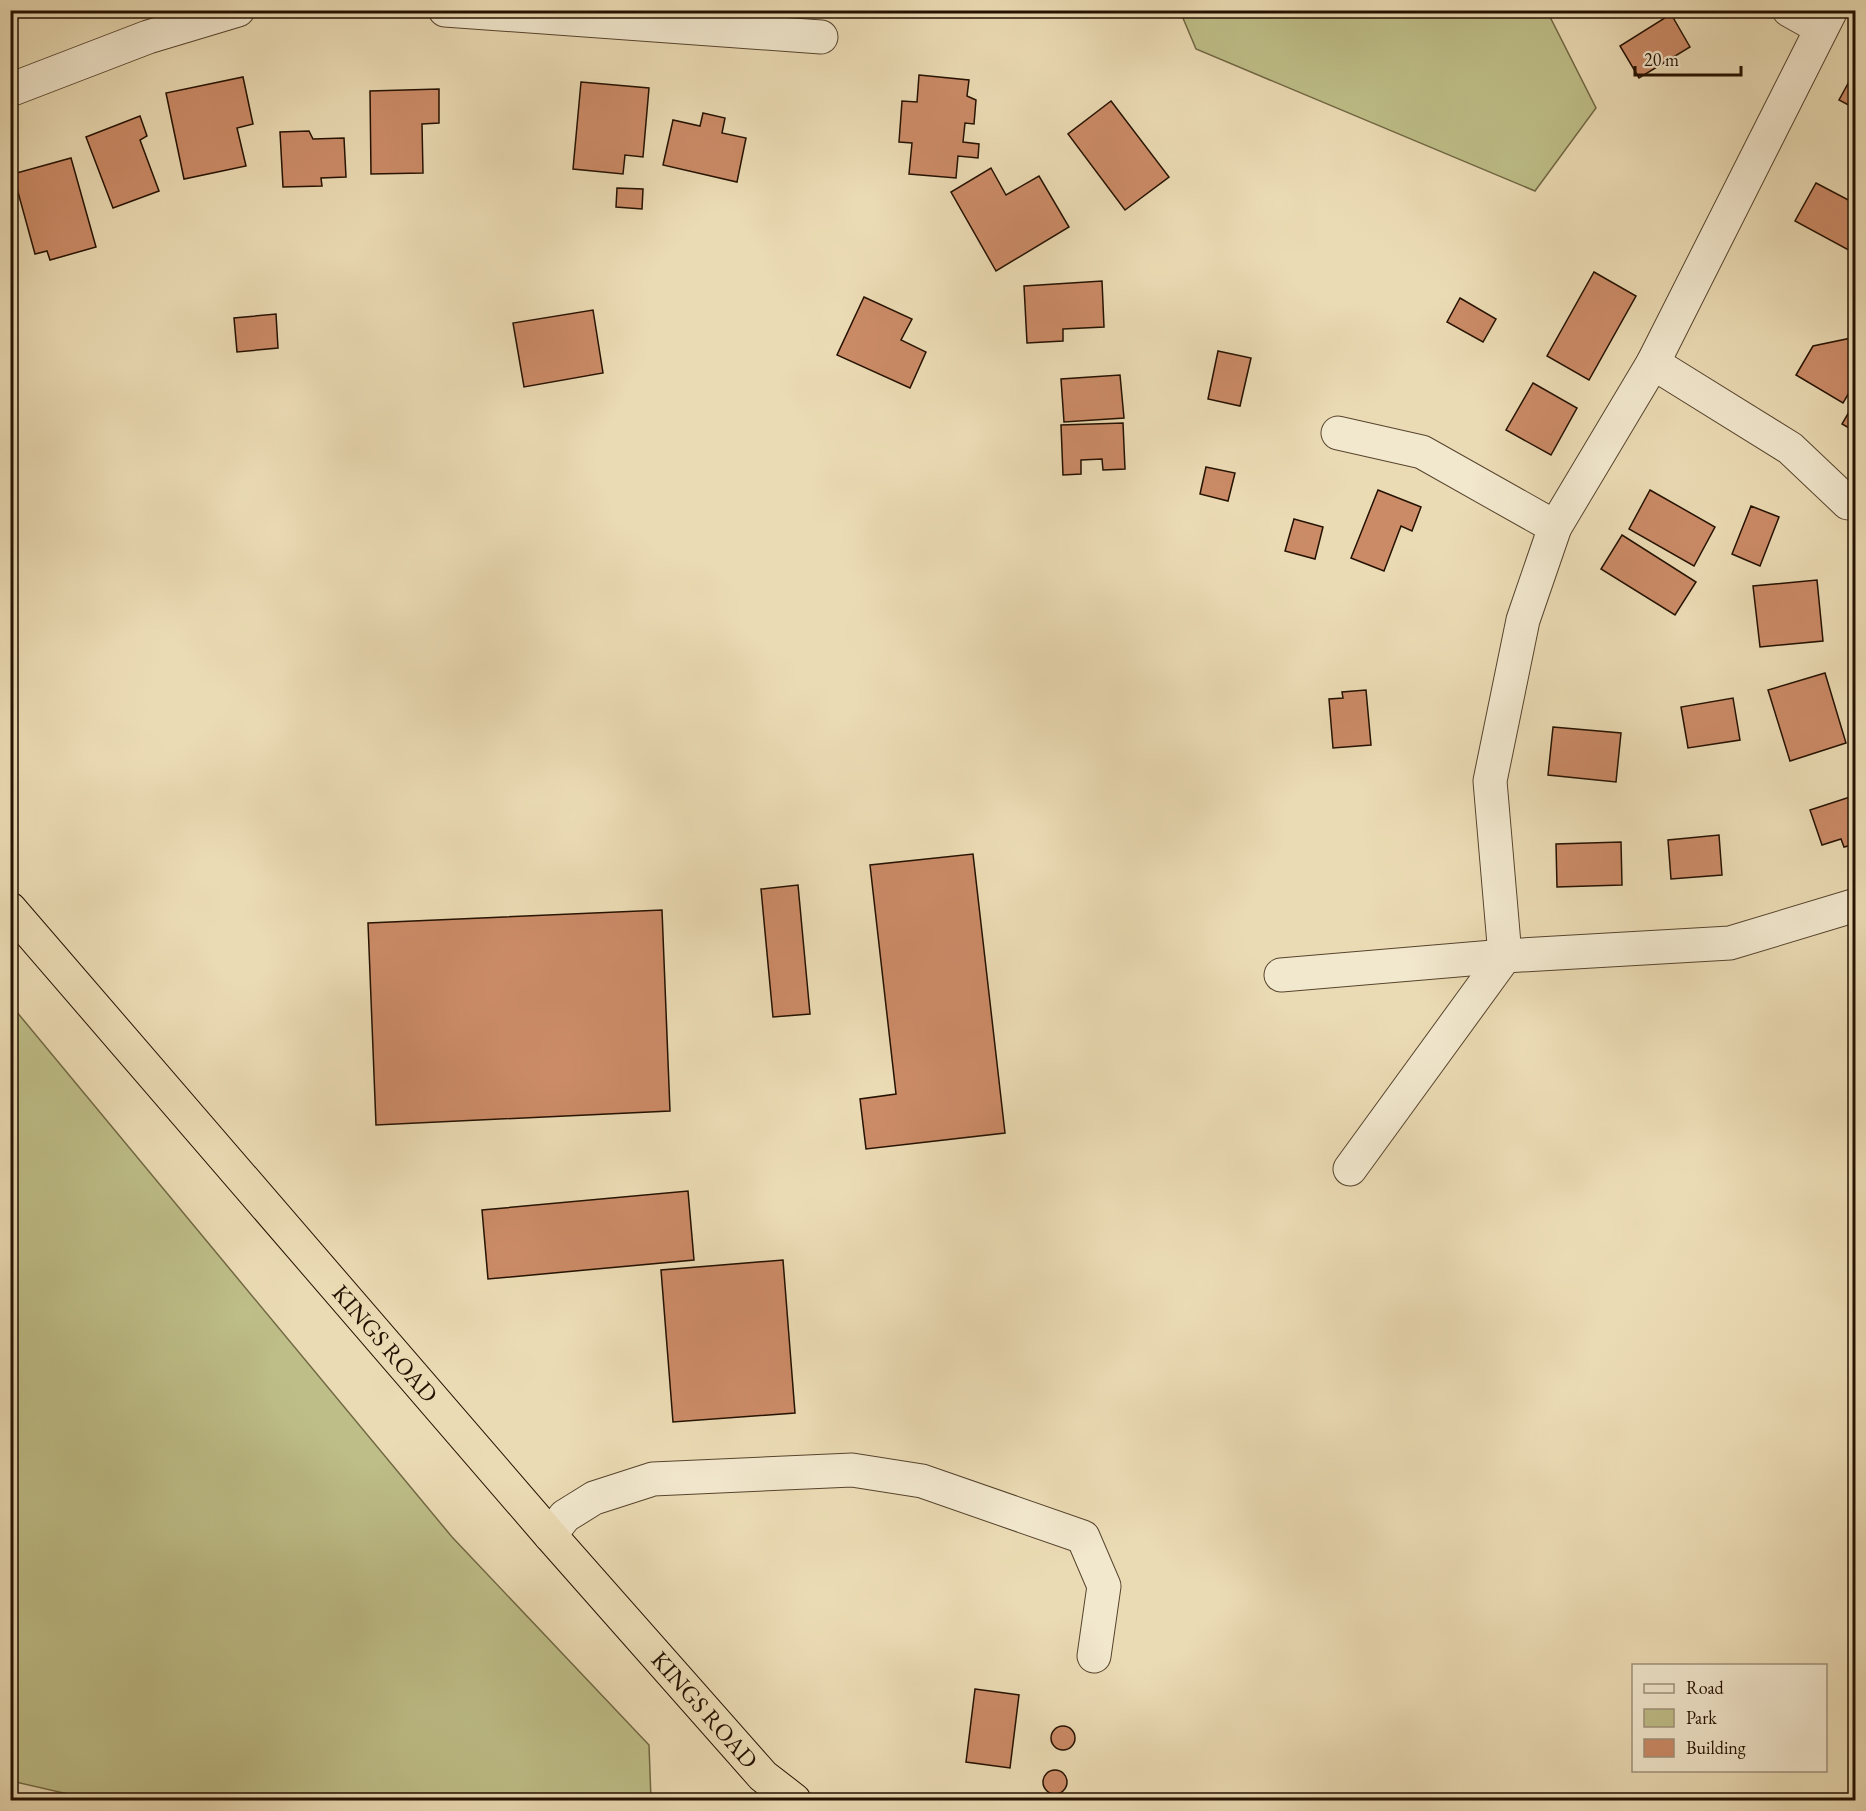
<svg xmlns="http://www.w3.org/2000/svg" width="1866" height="1811" viewBox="0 0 1866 1811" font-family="'EB Garamond',serif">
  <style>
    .green { fill: #bebe88; stroke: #716844; stroke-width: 1.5 }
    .building { fill: #cb8b67; stroke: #241100; stroke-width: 1.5 }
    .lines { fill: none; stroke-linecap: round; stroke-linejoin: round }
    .minor-casing { stroke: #56442d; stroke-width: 35 }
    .highway-casing { stroke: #241100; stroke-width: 35 }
    .minor { stroke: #f2e8ce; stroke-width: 33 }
    .highway { stroke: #ebdbb4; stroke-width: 33 }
    .labels { text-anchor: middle; stroke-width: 4.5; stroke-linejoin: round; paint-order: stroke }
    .street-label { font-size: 24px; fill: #241100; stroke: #f2e8ce }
  </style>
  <rect width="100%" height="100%" fill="#ebdbb4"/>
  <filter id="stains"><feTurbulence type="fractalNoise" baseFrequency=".00333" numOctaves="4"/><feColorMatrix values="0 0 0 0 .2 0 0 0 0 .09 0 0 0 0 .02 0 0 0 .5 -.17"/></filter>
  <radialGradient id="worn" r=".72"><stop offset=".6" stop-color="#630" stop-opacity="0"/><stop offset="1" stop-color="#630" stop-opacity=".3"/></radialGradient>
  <g class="green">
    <path d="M1180,11H1547L1596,108L1535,191L1196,49Z"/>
    <path d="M11,1005L452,1537L649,1745L651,1800H94L11,1781Z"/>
  </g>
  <g class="building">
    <path d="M813,10H853L851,14Z"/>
    <path d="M1671,14L1690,47L1639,78L1620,46Z"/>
    <path d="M1856,69V109L1839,100Z"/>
    <path d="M919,75L969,80L967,96L976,100L974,124L965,123L963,142L979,144L978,158L958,156L956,178L909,174L912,143L899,142L902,101L917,102Z"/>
    <path d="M243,77L253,124L237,128L246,166L184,179L166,93Z"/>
    <path d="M581,82L649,88L643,157L625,155L623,174L573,169Z"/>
    <path d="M439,89V123L422,124L423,173L371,174L370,91Z"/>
    <path d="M1111,101L1169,177L1125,210L1068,134Z"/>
    <path d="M703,113L725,118L722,133L746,138L737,182L663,165L673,120L700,126Z"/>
    <path d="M140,116L147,136L140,140L159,191L113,208L86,137Z"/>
    <path d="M309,131L313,139L344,138L346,177L321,178L322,186L283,187L280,132Z"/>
    <path d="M71,158L96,247L50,260L47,251L35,254L13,174Z"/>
    <path d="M991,168L1006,195L1039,176L1069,227L996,271L951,192Z"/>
    <path d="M1816,183L1856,204V254L1795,221Z"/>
    <path d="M617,188L643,189L642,209L616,207Z"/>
    <path d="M1594,272L1636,296L1589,380L1547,356Z"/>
    <path d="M1102,281L1104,327L1063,329V341L1027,343L1024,286Z"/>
    <path d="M864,297L912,319L901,340L926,352L910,388L837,355Z"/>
    <path d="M1460,298L1496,319L1483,342L1447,322Z"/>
    <path d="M593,310L603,373L524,387L513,323Z"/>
    <path d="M276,314L278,348L237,352L234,318Z"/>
    <path d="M1856,337V381L1843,403L1796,375L1813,346Z"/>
    <path d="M1218,351L1251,358L1240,406L1208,399Z"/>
    <path d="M1120,375L1124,418L1064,422L1061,379Z"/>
    <path d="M1533,383L1577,408L1551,455L1506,430Z"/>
    <path d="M1856,400V432L1842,424Z"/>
    <path d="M1123,423L1125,469L1103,470L1102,459L1081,460V474L1063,475L1061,425Z"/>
    <path d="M1206,467L1235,473L1228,501L1200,494Z"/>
    <path d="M1378,490L1421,507L1412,531L1401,526L1384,571L1351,558Z"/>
    <path d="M1650,490L1715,527L1694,566L1629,529Z"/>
    <path d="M1751,506L1779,517L1760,566L1732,554Z"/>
    <path d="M1294,519L1323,527L1315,559L1285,551Z"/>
    <path d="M1622,535L1696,582L1675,615L1601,569Z"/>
    <path d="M1817,580L1823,641L1760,647L1753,586Z"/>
    <path d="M1825,673L1846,743L1790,761L1768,690Z"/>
    <path d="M1856,688V706L1851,690Z"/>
    <path d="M1366,690L1371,745L1333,748L1329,699L1343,698L1342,692Z"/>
    <path d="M1733,698L1740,740L1688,748L1681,707Z"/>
    <path d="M1553,727L1621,733L1616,782L1548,775Z"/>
    <path d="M1856,795V844L1844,847L1841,839L1822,845L1810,810Z"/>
    <path d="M1719,835L1722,875L1671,879L1668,840Z"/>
    <path d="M1621,842L1622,885L1557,887L1556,844Z"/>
    <path d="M973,854L1005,1133L866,1149L860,1099L896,1094L870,865Z"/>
    <path d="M798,885L810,1014L773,1017L761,889Z"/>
    <path d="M662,910L670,1111L376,1125L368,923Z"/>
    <path d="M688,1191L694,1260L488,1279L482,1210Z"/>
    <path d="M783,1260L795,1413L673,1422L661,1270Z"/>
    <path d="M975,1689L1019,1695L1010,1768L966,1762Z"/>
    <circle cx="1063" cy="1738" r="12"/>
    <circle cx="1055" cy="1782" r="12"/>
  </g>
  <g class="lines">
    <g class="minor-casing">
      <g id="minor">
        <path d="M445,10L821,37"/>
        <path d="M1789,10L1821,28"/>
        <path d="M10,90L148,37L238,10"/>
        <path d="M1653,363L1790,448L1848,503"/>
        <path d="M1338,433L1422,452L1555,527"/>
        <path d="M1281,975L1505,956L1730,943L1856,905"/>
        <path d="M1350,1169L1505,956L1490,781L1523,620L1555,527L1653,363L1831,10"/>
        <path d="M550,1535L565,1516L594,1498L653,1479L852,1470L922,1481L1083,1537L1104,1586L1094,1656"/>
      </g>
    </g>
    <g class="highway-casing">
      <g id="highway">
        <path id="s1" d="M10,909L550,1535L763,1776L794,1800"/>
      </g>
    </g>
    <use href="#minor" class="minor"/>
    <use href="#highway" class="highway"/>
  </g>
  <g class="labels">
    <g class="street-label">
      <text dy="8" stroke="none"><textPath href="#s1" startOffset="574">KINGS ROAD</textPath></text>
      <text dy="8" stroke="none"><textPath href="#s1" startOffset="1060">KINGS ROAD</textPath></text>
    </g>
  </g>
  <rect width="1866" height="1811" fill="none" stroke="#ebdbb4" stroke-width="36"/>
  <rect x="12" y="12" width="1842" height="1787" fill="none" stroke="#241100" stroke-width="3"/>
  <rect x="18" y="18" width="1830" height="1775" fill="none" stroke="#241100" stroke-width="1.5"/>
  <rect x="1632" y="1664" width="195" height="108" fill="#f2e8ce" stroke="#a0927c" stroke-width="1.5"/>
  <rect x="1644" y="1684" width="30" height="9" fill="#f2e8ce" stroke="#a0927c" stroke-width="1.5"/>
  <text x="1686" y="1694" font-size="18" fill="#241100">Road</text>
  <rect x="1644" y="1709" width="30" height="18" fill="#bebe88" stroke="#a0927c" stroke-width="1.5"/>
  <text x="1686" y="1724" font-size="18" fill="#241100">Park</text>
  <rect x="1644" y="1739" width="30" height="18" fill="#cb8b67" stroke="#a0927c" stroke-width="1.5"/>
  <text x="1686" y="1754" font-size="18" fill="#241100">Building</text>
  <path d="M1635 66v9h106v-9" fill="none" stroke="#241100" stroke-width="3"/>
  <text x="1644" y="66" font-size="18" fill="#241100" stroke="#f2e8ce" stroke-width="4.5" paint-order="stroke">20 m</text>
  <rect width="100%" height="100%" filter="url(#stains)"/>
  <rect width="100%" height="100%" fill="url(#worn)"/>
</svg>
